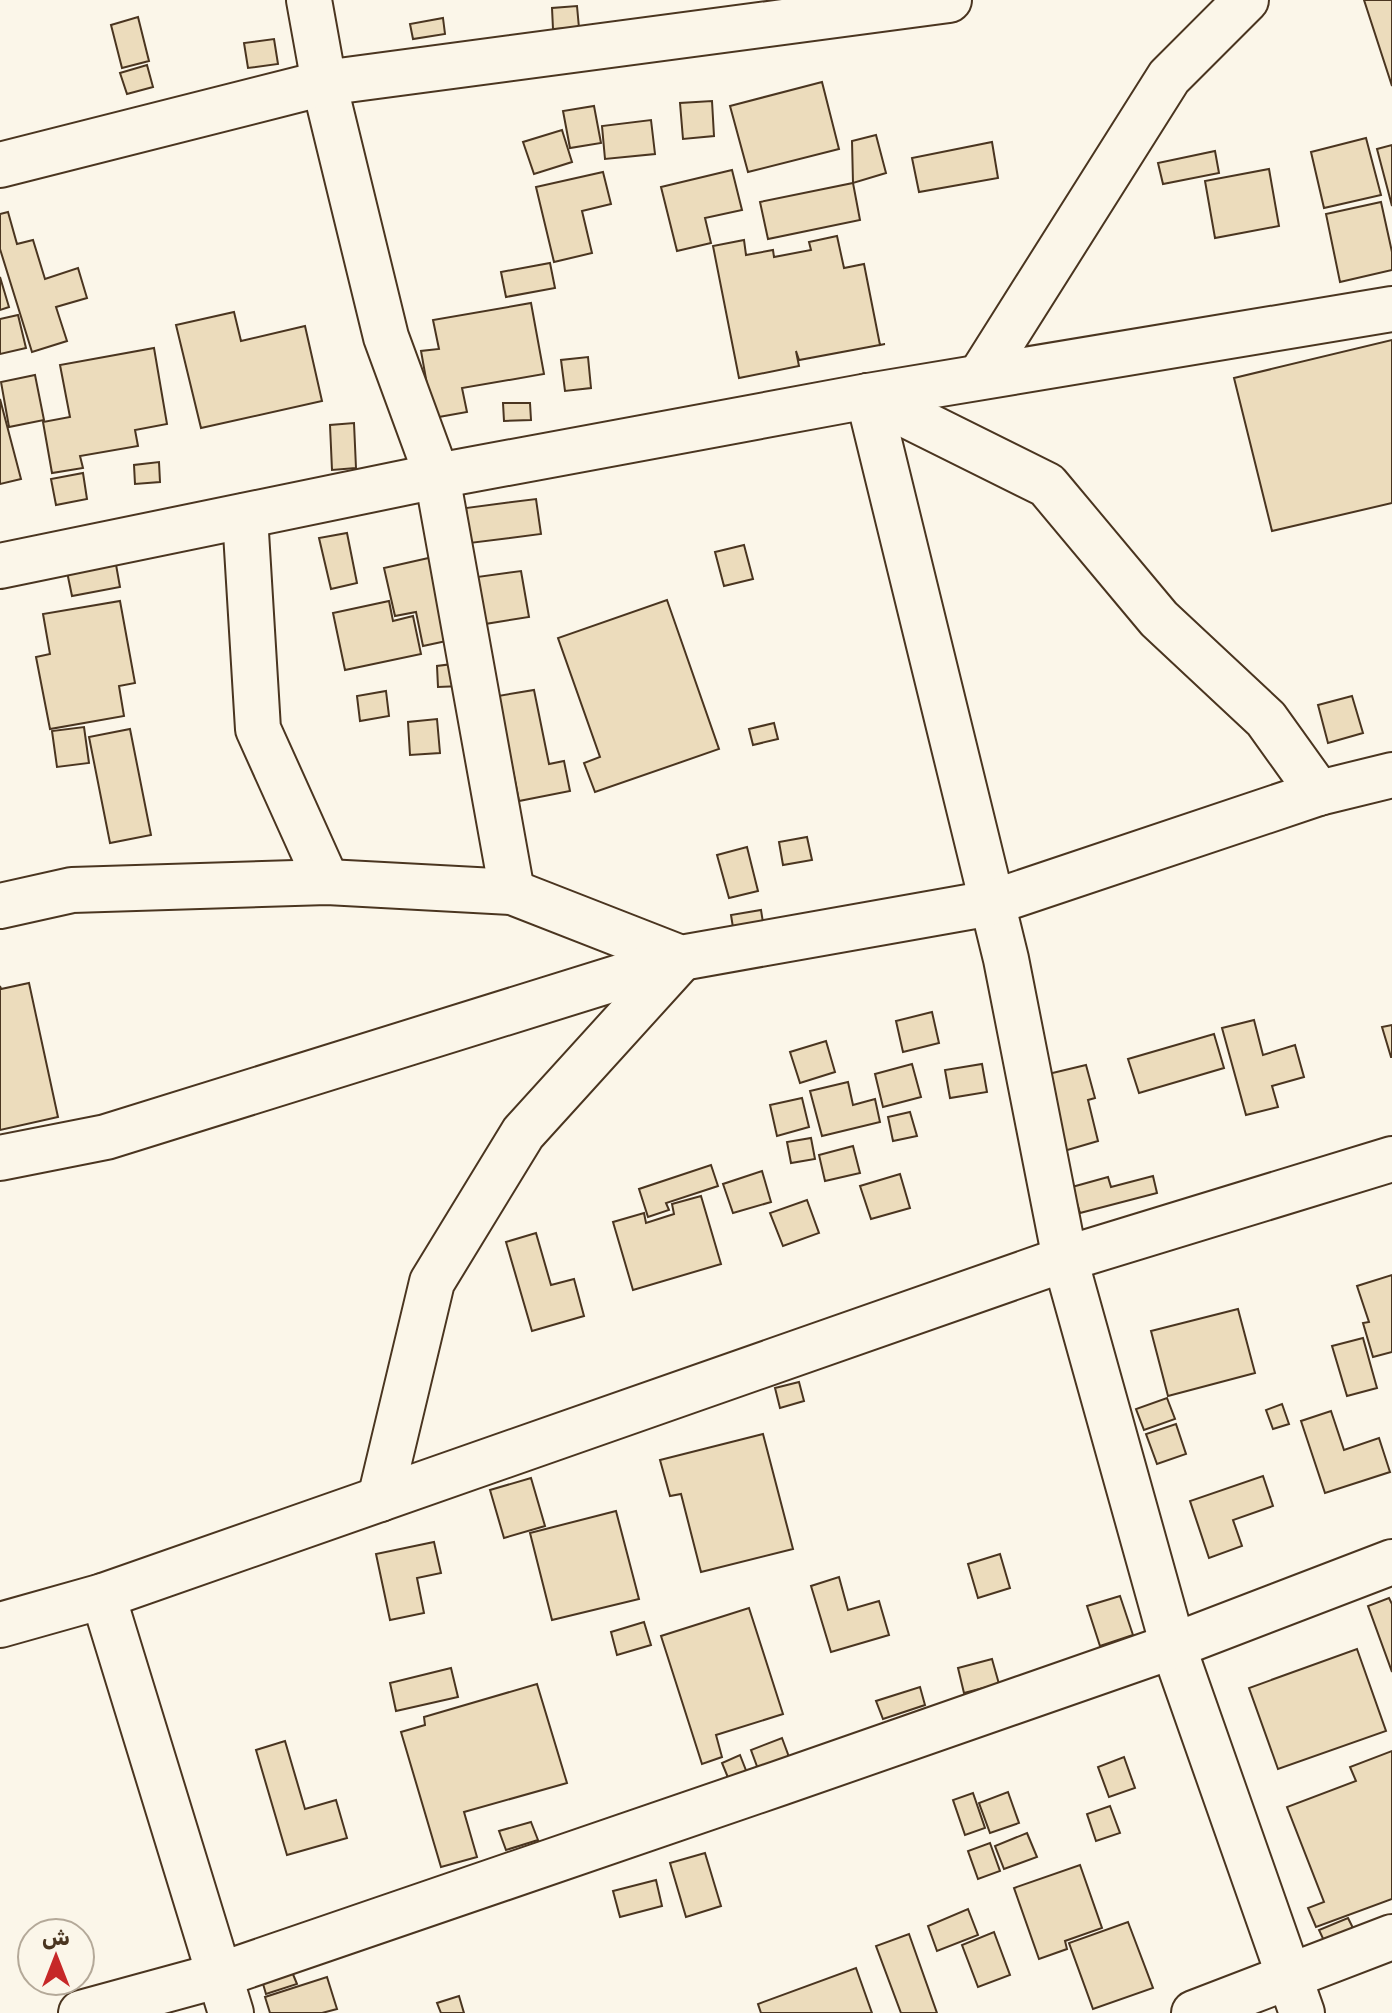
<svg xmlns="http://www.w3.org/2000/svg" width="1392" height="2013" viewBox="0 0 1392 2013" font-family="Rubik,Cairo,sans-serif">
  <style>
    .building { fill: #ecdcbc; stroke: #4a3520; stroke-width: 2 }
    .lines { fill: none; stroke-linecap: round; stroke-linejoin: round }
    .minor-casing { stroke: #4a3520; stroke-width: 48 }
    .minor { stroke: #fbf6e9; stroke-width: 44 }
  </style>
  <rect width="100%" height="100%" fill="#fbf6e9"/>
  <g class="building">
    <path d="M1364,0H1392V86Z"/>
    <path d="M577,6L579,28L553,29L552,8Z"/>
    <path d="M138,17L149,61L122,68L111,25Z"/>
    <path d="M443,18L445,34L413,39L410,24Z"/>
    <path d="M274,39L278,64L248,68L244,43Z"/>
    <path d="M147,65L153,87L127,94L120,73Z"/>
    <path d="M822,82L839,149L748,172L730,106Z"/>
    <path d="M712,101L714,136L683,139L680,103Z"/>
    <path d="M594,106L601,143L570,148L563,111Z"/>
    <path d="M651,120L655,154L605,159L602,126Z"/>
    <path d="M562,130L572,162L534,174L523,142Z"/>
    <path d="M876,135L886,173L853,183L852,141Z"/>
    <path d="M1366,138L1381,195L1324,208L1311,152Z"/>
    <path d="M992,142L998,178L919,192L912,158Z"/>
    <path d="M1392,145V206L1377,149Z"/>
    <path d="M1215,151L1219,173L1163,184L1158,163Z"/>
    <path d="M1269,169L1279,226L1215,238L1205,181Z"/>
    <path d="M732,170L742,210L705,218L711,243L677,251L661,187Z"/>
    <path d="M603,172L611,204L582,211L592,253L554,262L536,187Z"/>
    <path d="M853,183L860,220L768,239L760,202Z"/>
    <path d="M1381,202L1392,252V270L1340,282L1326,214Z"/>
    <path d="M8,212L17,244L33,240L45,279L78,268L87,298L56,307L67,341L32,352L0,249V214Z"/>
    <path d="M837,236L844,268L864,264L880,345L885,344L799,360L796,351L799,366L739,378L713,246L744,240L746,255L773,250L774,257L811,250L809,242Z"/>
    <path d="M550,263L555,288L506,297L501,272Z"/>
    <path d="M0,277L9,307L0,310Z"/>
    <path d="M531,303L544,374L462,388L467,412L433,418L421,351L439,349L433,320Z"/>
    <path d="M234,312L241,341L305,326L322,401L201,428L176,325Z"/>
    <path d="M18,315L26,348L0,354V319Z"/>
    <path d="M1392,340V503L1272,531L1234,378Z"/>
    <path d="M154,348L167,424L135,430L138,446L80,456L83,468L52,473L43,422L70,417L60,365Z"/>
    <path d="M588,357L591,388L565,391L561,360Z"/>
    <path d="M35,375L44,420L9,427L1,382Z"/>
    <path d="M0,399L21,479L0,484Z"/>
    <path d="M503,403H530L531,420L504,421Z"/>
    <path d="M354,423L356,468L332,470L330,425Z"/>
    <path d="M159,462L160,482L135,484L134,465Z"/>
    <path d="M83,473L87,499L56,505L51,479Z"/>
    <path d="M536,499L541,534L470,543L466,508Z"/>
    <path d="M347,533L357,583L331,589L319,538Z"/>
    <path d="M744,545L753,579L724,586L715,552Z"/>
    <path d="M433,557L451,640L423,646L416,612L395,616L384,568Z"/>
    <path d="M115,559L120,587L72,596L66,567Z"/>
    <path d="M521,571L529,617L485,624L477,577Z"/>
    <path d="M667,600L719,749L595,792L584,763L600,757L558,638Z"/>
    <path d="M120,601L135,683L119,686L124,716L50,729L36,657L50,654L43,614Z"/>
    <path d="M389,601L393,621L413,616L421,654L345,670L333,613Z"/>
    <path d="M461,663L462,686L438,687L437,666Z"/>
    <path d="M534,690L549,764L564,761L570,791L519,801L498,696Z"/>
    <path d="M386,691L389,716L360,721L357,696Z"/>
    <path d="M1352,696L1363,733L1328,743L1318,705Z"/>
    <path d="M437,719L440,753L410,755L408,722Z"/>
    <path d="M774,723L778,739L753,745L749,729Z"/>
    <path d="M84,727L89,763L57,767L52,731Z"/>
    <path d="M130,729L151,835L110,843L89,737Z"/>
    <path d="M807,837L812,860L783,865L779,842Z"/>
    <path d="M747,847L758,891L729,898L717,855Z"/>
    <path d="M761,910L765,935L735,940L731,915Z"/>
    <path d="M29,983L58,1117L0,1130V986L1,989Z"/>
    <path d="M932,1012L939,1043L903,1052L896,1021Z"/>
    <path d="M1254,1020L1263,1055L1295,1045L1304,1077L1272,1086L1278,1107L1246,1115L1222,1028Z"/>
    <path d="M1392,1025V1057H1391L1382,1027Z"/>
    <path d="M1214,1034L1224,1068L1139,1093L1128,1059Z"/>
    <path d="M826,1041L835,1072L800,1083L790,1052Z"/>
    <path d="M912,1064L921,1097L883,1107L875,1074Z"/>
    <path d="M982,1064L987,1092L950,1098L945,1070Z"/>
    <path d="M1086,1065L1095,1098L1088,1100L1098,1141L1064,1151L1044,1075Z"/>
    <path d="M848,1082L853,1105L875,1099L880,1122L822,1136L810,1091Z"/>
    <path d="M802,1098L809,1127L777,1136L770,1105Z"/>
    <path d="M910,1112L917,1136L893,1141L888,1117Z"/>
    <path d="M811,1138L815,1159L791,1163L787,1142Z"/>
    <path d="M853,1146L860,1173L825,1181L819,1155Z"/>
    <path d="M711,1165L718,1186L666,1203L669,1210L648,1217L639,1189Z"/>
    <path d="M762,1171L771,1202L733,1213L723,1184Z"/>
    <path d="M900,1174L910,1208L871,1219L860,1186Z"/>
    <path d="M1153,1176L1157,1193L1080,1213L1072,1187L1108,1177L1111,1187Z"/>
    <path d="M701,1196L721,1264L633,1290L613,1222L644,1213L646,1223L674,1214L672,1204Z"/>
    <path d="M807,1200L819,1233L783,1246L770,1213Z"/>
    <path d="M536,1233L551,1285L574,1279L584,1316L532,1331L506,1242Z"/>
    <path d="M1392,1275V1352L1373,1357L1363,1323L1369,1322L1357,1286Z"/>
    <path d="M1238,1309L1255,1373L1168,1396L1151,1331Z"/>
    <path d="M1363,1338L1377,1388L1347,1396L1332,1346Z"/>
    <path d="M799,1382L804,1401L780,1408L775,1388Z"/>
    <path d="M1167,1398L1175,1419L1144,1430L1136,1409Z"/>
    <path d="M1282,1404L1289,1424L1273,1429L1266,1410Z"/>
    <path d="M1331,1411L1344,1450L1379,1438L1390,1472L1325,1493L1301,1421Z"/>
    <path d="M1176,1424L1186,1454L1157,1464L1146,1434Z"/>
    <path d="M763,1434L793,1549L701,1572L681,1494L670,1496L660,1460Z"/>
    <path d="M1263,1476L1273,1506L1233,1520L1242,1546L1209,1558L1190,1501Z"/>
    <path d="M531,1478L545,1526L504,1538L490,1490Z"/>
    <path d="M616,1511L639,1599L552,1620L530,1533Z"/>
    <path d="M434,1542L441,1573L417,1578L424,1613L390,1620L376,1554Z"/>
    <path d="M1000,1554L1010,1588L978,1598L968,1564Z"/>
    <path d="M839,1577L848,1610L879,1601L889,1635L831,1652L811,1586Z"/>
    <path d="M1120,1596L1133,1635L1100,1646L1087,1606Z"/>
    <path d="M1389,1598L1392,1604V1672L1368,1606Z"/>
    <path d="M749,1608L783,1714L716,1735L722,1757L702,1764L661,1636Z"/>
    <path d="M644,1622L651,1645L617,1655L611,1632Z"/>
    <path d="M1357,1649L1386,1731L1278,1769L1249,1688Z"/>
    <path d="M992,1659L999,1684L964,1693L958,1668Z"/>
    <path d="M451,1668L458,1697L396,1711L390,1683Z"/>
    <path d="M537,1684L567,1783L464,1812L477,1857L441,1867L401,1732L425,1725L424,1717Z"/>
    <path d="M920,1687L925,1705L883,1719L876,1701Z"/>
    <path d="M782,1738L789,1757L758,1769L751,1750Z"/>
    <path d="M285,1741L305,1809L336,1800L347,1838L287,1855L256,1750Z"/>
    <path d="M1392,1751V1899L1316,1927L1308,1908L1324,1902L1287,1807L1356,1781L1350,1767Z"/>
    <path d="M740,1755L747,1773L729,1780L722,1763Z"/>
    <path d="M1124,1757L1135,1788L1109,1797L1098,1767Z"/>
    <path d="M1008,1792L1019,1823L990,1833L979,1803Z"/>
    <path d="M973,1793L985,1828L965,1835L953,1800Z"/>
    <path d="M1110,1806L1120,1833L1096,1841L1087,1814Z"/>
    <path d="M531,1822L538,1840L506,1850L499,1831Z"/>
    <path d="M1027,1833L1037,1857L1004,1869L995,1846Z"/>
    <path d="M990,1843L1000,1871L978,1879L968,1851Z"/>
    <path d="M705,1853L721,1906L686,1917L670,1863Z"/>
    <path d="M1080,1865L1102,1928L1065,1941L1067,1949L1039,1959L1014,1888Z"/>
    <path d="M656,1880L662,1906L620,1917L613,1891Z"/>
    <path d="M968,1909L978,1935L937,1951L928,1926Z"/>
    <path d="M1348,1918L1355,1932L1326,1945L1319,1930Z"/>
    <path d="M1128,1922L1153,1988L1093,2009L1069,1943Z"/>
    <path d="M994,1932L1010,1975L978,1987L962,1945Z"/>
    <path d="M909,1934L937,2013H901L876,1946Z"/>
    <path d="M290,1967L297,1984L266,1994L261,1977Z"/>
    <path d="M856,1968L872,2013H761L758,2004Z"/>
    <path d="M327,1977L337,2009L322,2013H270L265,1997Z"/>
    <path d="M459,1996L464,2013H441L437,2003Z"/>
  </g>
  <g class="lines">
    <g class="minor-casing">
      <g id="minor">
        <path d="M309,0L324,83L386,337L437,476L512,892"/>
        <path d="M0,165L324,83L949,0"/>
        <path d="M981,375L1169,77L1246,0"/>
        <path d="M868,396L1006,959L1065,1259L1173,1646L1302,2013"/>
        <path d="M868,396L1047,485L1159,619L1266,719L1319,793"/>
        <path d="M245,516L258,729L327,882"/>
        <path d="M0,566L437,476L868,396L1392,309"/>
        <path d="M0,906L72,890L327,882L512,892L681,958L991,903L1319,793L1392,775"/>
        <path d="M0,1158L106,1137L681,958"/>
        <path d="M380,1499L432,1282L523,1133L680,960"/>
        <path d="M103,1596L231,2013"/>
        <path d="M0,1625L103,1596L1065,1259L1392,1159"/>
        <path d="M81,2013L220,1975L780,1783L1173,1646L1392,1562"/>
        <path d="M1194,2013L1392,1937"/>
      </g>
    </g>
    <use href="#minor" class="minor"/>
  </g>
  <g transform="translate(56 1957)"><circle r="38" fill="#fbf6e9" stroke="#b4a999" stroke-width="2"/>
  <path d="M0-6L14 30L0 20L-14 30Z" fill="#c62828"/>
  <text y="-12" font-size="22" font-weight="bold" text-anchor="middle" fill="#4a3520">ش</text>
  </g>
</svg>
